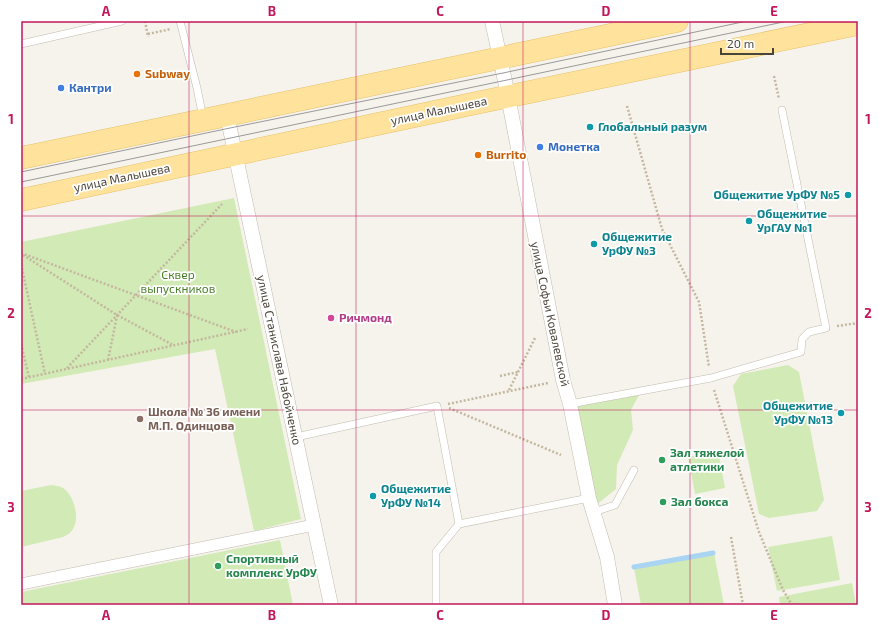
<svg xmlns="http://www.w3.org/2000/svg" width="879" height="626" viewBox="0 0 879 626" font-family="'Exo 2',sans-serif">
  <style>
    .green { fill: #d2eab5 }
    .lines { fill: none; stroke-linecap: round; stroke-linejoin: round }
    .stream { stroke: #a9d4f2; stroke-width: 5 }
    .service-casing { stroke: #c2bbae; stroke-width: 8 }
    .pedestrian-casing { stroke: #c2bbae; stroke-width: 12 }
    .minor-casing { stroke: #c2bbae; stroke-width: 15 }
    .primary-casing { stroke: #e6c16a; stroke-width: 23 }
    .path { stroke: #c4b79f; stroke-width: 2.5; stroke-dasharray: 2 2; stroke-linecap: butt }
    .service { stroke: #fff; stroke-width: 7 }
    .pedestrian { stroke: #fff; stroke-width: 11 }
    .minor { stroke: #fff; stroke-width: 14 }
    .primary { stroke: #ffe39c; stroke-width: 22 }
    .tram { stroke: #9a9a9a; stroke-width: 1 }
    .grid { fill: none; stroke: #c2185b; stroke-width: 1; stroke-opacity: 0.55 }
    .food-dot { fill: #e8710a; stroke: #fff; stroke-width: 1.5 }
    .shop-dot { fill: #3f7fe0; stroke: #fff; stroke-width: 1.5 }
    .culture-dot { fill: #0f9aa8; stroke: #fff; stroke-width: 1.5 }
    .hotel-dot { fill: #d1479c; stroke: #fff; stroke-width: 1.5 }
    .education-dot { fill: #8d6e63; stroke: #fff; stroke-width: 1.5 }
    .leisure-dot { fill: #2e9e5b; stroke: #fff; stroke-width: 1.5 }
    .labels { text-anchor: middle; stroke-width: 3.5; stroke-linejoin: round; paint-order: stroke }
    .food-label { font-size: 12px; font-weight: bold; fill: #c56008; stroke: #fff; text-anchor: start }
    .shop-label { font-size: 12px; font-weight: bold; fill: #366cbe; stroke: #fff; text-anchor: start }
    .street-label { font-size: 12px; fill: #4b4439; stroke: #fff }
    .culture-label { font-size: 12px; font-weight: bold; fill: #0d838f; stroke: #fff; text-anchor: start }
    .park-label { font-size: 12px; fill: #4a7f2a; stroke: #fff }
    .hotel-label { font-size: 12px; font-weight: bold; fill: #b23c85; stroke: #fff; text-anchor: start }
    .education-label { font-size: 12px; font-weight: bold; fill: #785e54; stroke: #fff; text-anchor: start }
    .leisure-label { font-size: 12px; font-weight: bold; fill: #27864d; stroke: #fff; text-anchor: start }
    .neatline { fill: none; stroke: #c2185b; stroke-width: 1.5 }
    .grid-label { font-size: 13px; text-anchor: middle; font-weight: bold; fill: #c2185b }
  </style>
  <rect width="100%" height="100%" fill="#f6f3ec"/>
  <g class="green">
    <path d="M234,198L301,519L254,531L215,349L21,384V242Z"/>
    <path d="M788,365L799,372L824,500L817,511L769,518L759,514L733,386L741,374Z"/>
    <path d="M639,395L631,410L633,430L617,465L616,489L596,505L575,407Z"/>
    <path d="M718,450L725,488L695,494L688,457Z"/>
    <path d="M51,485C56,486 60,486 63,488C74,495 80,518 73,529C71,533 67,535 63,537L21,547V491Z"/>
    <path d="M832,536L840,580L777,591L768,547Z"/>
    <path d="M280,540L293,605H21V592Z"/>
    <path d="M714,553L724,605H641L634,568Z"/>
    <path d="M852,583L856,605H780L779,597Z"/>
  </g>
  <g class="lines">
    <path class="stream" d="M634,567L713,553"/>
    <g class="service-casing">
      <g id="service">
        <path d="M180,21L197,88L203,118"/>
        <path d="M21,44L122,21"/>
        <path d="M570,404L711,378L801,352L802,339L809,332L826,328L782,110"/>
        <path d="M296,437L437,406L459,524"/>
        <path d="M594,512L615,505L634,470"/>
        <path d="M436,605V552L459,524L589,498"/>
      </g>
    </g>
    <g class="pedestrian-casing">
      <path id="pedestrian" d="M21,584L314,525"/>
    </g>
    <g class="minor-casing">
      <g id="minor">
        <path d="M492,21L505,81L563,380L570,404L589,498L607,557L615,605"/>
        <path d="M227,115L331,605"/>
      </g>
    </g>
    <g class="primary-casing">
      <g id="primary">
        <path d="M21,158L677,21"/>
        <path d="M21,200L481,102L858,24"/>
      </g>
    </g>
    <g class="path">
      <path d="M145,21L148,37"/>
      <path d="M148,34L171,29"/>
      <path d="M774,76L779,99"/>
      <path d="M627,106L662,229L699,302L709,367"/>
      <path d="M21,253L236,332"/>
      <path d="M23,255L117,315L173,345"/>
      <path d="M21,264L45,374"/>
      <path d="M837,326L858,323"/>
      <path d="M21,344L29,377"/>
      <path d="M108,360L117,316"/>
      <path d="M67,368L222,204"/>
      <path d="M500,376L518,372"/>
      <path d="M21,379L248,329"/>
      <path d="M509,390L535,338"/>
      <path d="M714,390L759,532L783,590L792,605"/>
      <path d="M448,404L548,383"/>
      <path d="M449,408L561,455"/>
      <path d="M731,537L743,605"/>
    </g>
    <use href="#service" class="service"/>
    <use href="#pedestrian" class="pedestrian"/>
    <use href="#minor" class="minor"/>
    <use href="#primary" class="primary"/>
    <g class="tram">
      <path d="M21,172L230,128L503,73L747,21"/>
      <path d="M21,182L788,21"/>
    </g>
  </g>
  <path class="grid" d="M189,21V605M356,21V605M523,21V605M690,21V605M21,216H858M21,410H858"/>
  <g class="food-dot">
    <circle cx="137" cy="74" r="4"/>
    <circle cx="478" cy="155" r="4"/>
  </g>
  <g class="shop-dot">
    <circle cx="61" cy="88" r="4"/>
    <circle cx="540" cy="147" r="4"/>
  </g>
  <g class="culture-dot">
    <circle cx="590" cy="127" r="4"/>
    <circle cx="848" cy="195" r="4"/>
    <circle cx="749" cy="221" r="4"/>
    <circle cx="594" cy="244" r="4"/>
    <circle cx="841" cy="413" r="4"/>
    <circle cx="373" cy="496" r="4"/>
  </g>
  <circle class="hotel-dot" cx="331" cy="318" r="4"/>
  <circle class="education-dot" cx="140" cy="419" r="4"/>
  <g class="leisure-dot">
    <circle cx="662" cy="460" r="4"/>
    <circle cx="663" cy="502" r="4"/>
    <circle cx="218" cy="566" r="4"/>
  </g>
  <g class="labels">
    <g class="food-label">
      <text x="145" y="78">Subway</text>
      <text x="486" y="159">Burrito</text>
    </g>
    <g class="shop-label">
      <text x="69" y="92">Кантри</text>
      <text x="548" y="151">Монетка</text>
    </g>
    <g class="street-label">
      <text transform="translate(439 111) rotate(-12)" y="4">улица Малышева</text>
      <text transform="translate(122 178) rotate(-12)" y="4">улица Малышева</text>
      <text transform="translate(550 314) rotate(78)" y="4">улица Софьи Ковалевской</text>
      <text transform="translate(279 360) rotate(78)" y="4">улица Станислава Набойченко</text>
    </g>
    <g class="culture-label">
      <text x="598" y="131">Глобальный разум</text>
      <text x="840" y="199" text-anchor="end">Общежитие УрФУ №5</text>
      <text x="757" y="218">Общежитие<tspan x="757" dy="14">УрГАУ №1</tspan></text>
      <text x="602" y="241">Общежитие<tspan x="602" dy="14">УрФУ №3</tspan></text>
      <text x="833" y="410" text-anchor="end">Общежитие<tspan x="833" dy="14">УрФУ №13</tspan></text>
      <text x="381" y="493">Общежитие<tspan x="381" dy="14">УрФУ №14</tspan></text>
    </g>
    <g class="park-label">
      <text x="178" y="279">Сквер<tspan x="178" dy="14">выпускников</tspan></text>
    </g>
    <g class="hotel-label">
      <text x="339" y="322">Ричмонд</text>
    </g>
    <g class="education-label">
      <text x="148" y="416">Школа № 36 имени<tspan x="148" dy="14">М.П. Одинцова</tspan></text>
    </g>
    <g class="leisure-label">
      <text x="670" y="457">Зал тяжелой<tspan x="670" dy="14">атлетики</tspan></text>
      <text x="671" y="506">Зал бокса</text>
      <text x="226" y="563">Спортивный<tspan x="226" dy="14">комплекс УрФУ</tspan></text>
    </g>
  </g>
  <rect width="879" height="626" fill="none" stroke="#ffffff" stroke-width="44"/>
  <path d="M721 48v6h52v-6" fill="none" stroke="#4b4439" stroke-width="2"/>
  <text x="727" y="48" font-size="12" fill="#4b4439" stroke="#ffffff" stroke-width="3" paint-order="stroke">20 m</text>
  <rect x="22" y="22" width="835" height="582" class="neatline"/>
  <g class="grid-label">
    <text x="106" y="16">A</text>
    <text x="272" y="16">B</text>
    <text x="440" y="16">C</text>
    <text x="606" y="16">D</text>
    <text x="774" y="16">E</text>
    <text x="11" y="124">1</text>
    <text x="868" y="124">1</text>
    <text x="11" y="318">2</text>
    <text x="868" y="318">2</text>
    <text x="11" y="512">3</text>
    <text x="868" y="512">3</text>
    <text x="106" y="620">A</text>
    <text x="272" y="620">B</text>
    <text x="440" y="620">C</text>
    <text x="606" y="620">D</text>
    <text x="774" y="620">E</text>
  </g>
</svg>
